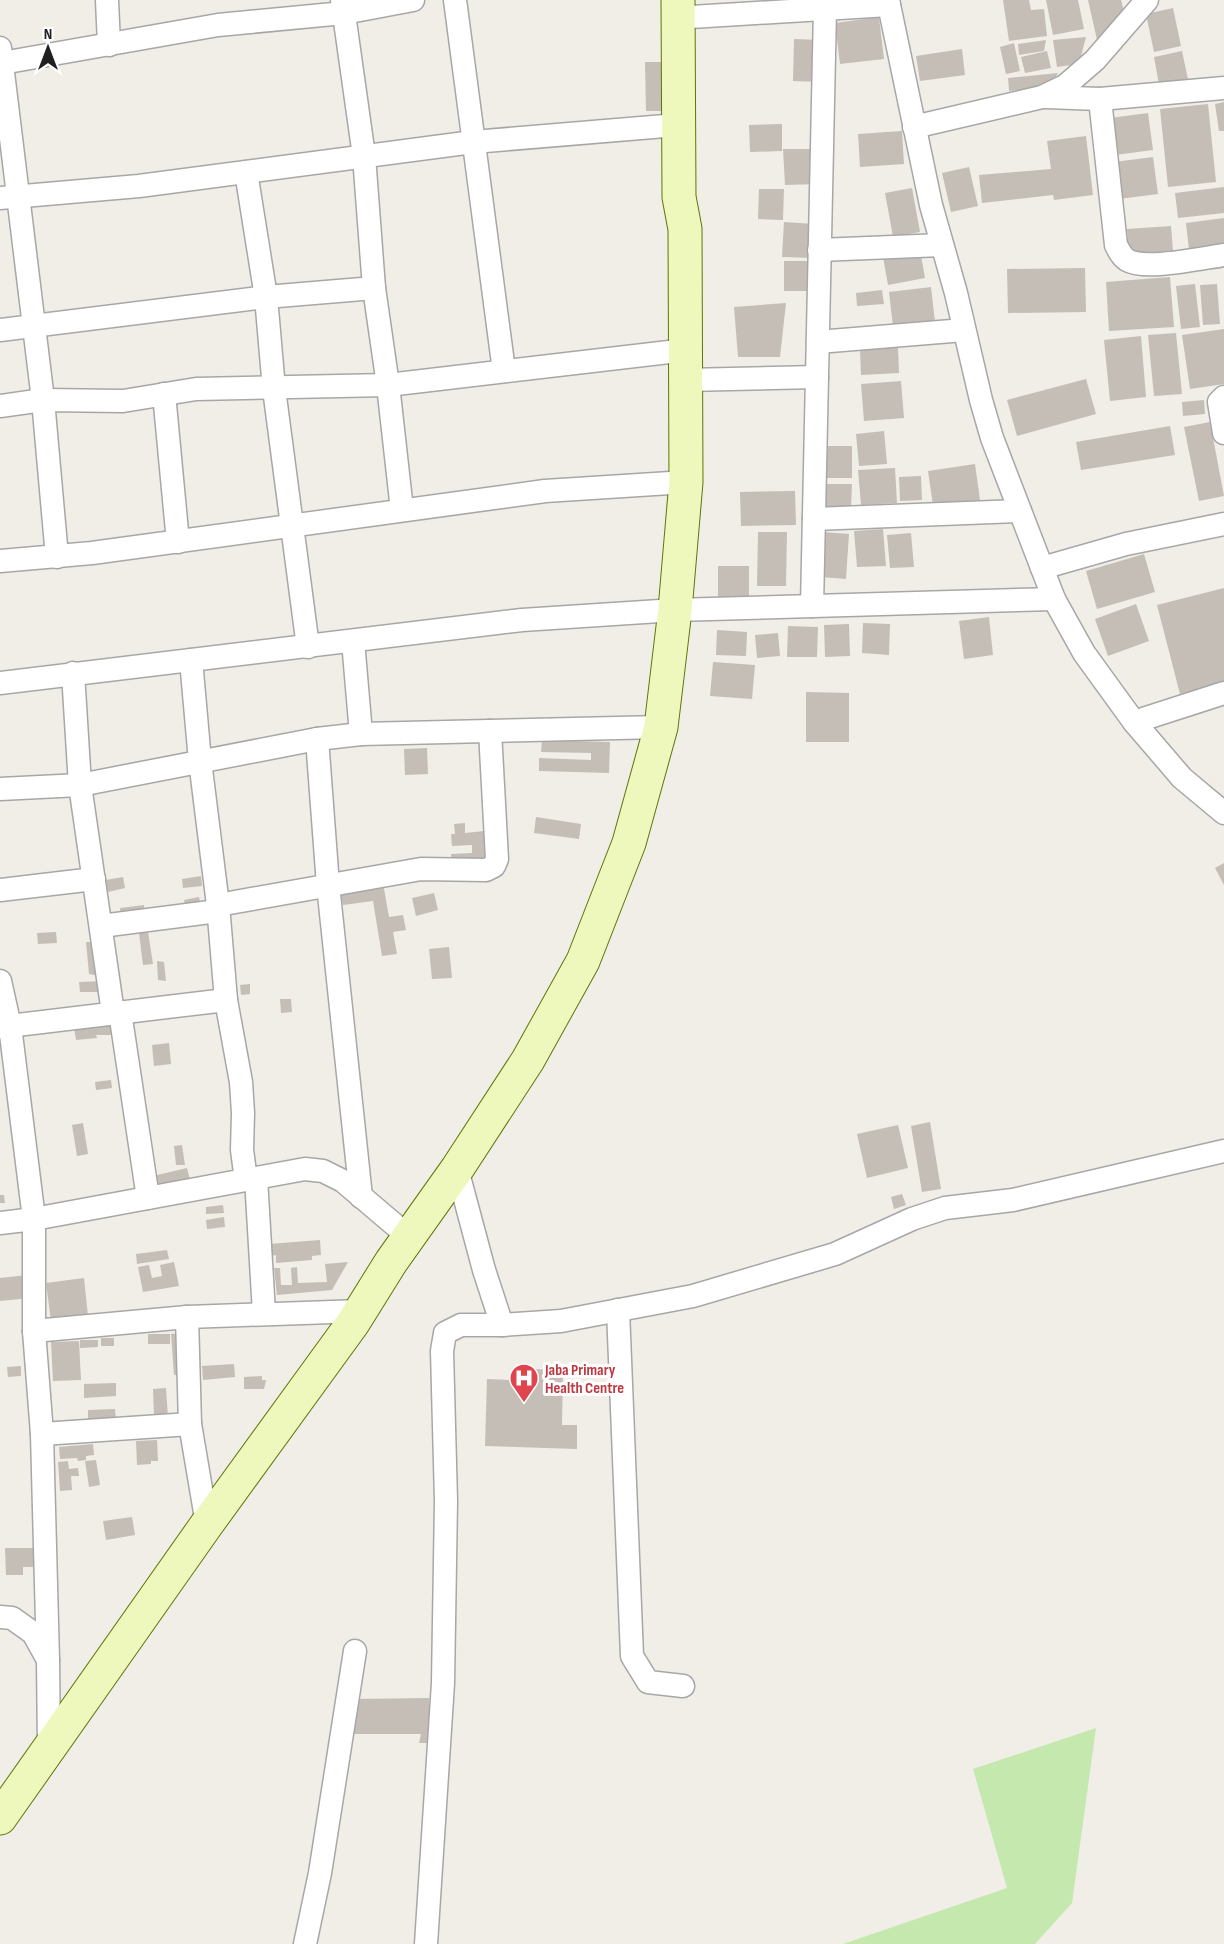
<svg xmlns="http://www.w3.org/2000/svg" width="1224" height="1944" viewBox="0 0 1224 1944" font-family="'Sofia Sans Condensed',sans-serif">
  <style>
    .grass { fill: #c4e8ae }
    .building { fill: #c5beb6 }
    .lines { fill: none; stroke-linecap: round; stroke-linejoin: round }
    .street-casing { stroke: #a7a7a7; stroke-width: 25 }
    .secondary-casing { stroke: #5d7608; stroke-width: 35 }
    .street { stroke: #fff; stroke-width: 22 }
    .secondary { stroke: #eef8bd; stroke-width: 33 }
    .labels { text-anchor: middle; stroke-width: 6; stroke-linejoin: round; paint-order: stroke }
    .health-label { font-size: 16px; font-weight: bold; fill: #be3a42; stroke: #fff; text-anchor: start }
  </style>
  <rect width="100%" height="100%" fill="#f0eee7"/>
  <path class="grass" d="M1096,1728L1072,1903L1035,1944H843L1007,1888L973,1769Z"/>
  <g class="building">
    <path d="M1003,0H1029L1031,10L1044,9L1047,36L1009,41Z"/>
    <path d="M1046,0H1078L1084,29L1053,35Z"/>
    <path d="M1088,0H1121L1124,11L1097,40Z"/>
    <path d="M1173,8L1181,46L1154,52L1146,14Z"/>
    <path d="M879,17L884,59L840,64L835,23Z"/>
    <path d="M1086,37L1079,64L1057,67L1053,40Z"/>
    <path d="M794,39L822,40L820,82L793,81Z"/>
    <path d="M1046,40L1044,51L1019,55L1018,44Z"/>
    <path d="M1014,43L1020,71L1006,74L1000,47Z"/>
    <path d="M962,49L965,75L920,81L916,56Z"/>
    <path d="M1047,51L1051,68L1025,73L1021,57Z"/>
    <path d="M1182,51L1189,84L1160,90L1154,57Z"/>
    <path d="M645,62H663L664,111H646Z"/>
    <path d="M1058,73L1051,87L1009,91L1008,78Z"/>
    <path d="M1224,102V131H1219L1215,104Z"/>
    <path d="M1208,104L1216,182L1168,187L1160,109Z"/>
    <path d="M1148,113L1153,150L1115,155L1110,118Z"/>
    <path d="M782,124V151L750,152L749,125Z"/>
    <path d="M902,131L904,164L860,167L858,134Z"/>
    <path d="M1086,136L1093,195L1054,200L1053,195L982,203L979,175L1051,169L1047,141Z"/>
    <path d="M783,149H818L819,184L785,185Z"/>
    <path d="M1153,157L1158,194L1119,199L1114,162Z"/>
    <path d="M969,167L978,206L951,212L942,173Z"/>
    <path d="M1224,187V213L1178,218L1175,193Z"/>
    <path d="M912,188L920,232L893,237L885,193Z"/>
    <path d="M759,189H784L783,220L758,219Z"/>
    <path d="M1224,218V246L1189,250L1186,223Z"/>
    <path d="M784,222L815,224L813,258L782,257Z"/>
    <path d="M1171,226L1173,251L1129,255L1127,229Z"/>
    <path d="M920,250L925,278L888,285L883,257Z"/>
    <rect x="784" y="261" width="28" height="30"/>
    <path d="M1085,268L1086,312L1008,313L1007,269Z"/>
    <path d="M1170,277L1174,327L1109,331L1106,282Z"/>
    <path d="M1195,284L1200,327L1181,329L1176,286Z"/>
    <path d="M1217,284L1220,324L1203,325L1200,285Z"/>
    <path d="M931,287L935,322L893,327L889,292Z"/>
    <path d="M882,290L884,304L857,306L856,293Z"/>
    <path d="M786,303L780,357H738L734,307Z"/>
    <path d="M1224,329V384L1190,389L1182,335Z"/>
    <path d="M1176,333L1182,394L1154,396L1148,335Z"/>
    <path d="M1141,336L1146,397L1110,401L1104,340Z"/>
    <path d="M898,347L899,373L861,375L860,349Z"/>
    <path d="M1086,379L1096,414L1017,436L1007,400Z"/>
    <path d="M901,381L904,418L864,421L861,384Z"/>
    <path d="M1204,400L1205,414L1183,416L1182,402Z"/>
    <path d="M1210,422L1224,496L1199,501L1184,427Z"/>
    <path d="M1170,426L1175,455L1081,470L1076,442Z"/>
    <path d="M884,431L887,464L859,466L856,434Z"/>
    <rect x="825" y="446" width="27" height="32"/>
    <path d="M975,464L980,500L933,506L928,471Z"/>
    <path d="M895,468L897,503L861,505L858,470Z"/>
    <path d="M921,476L922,500L900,501L899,477Z"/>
    <path d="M826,484H852L851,509H825Z"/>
    <path d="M795,491L796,525L741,526L740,492Z"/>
    <path d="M883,529L886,566L857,567L854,531Z"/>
    <path d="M758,532H787L786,586H757Z"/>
    <path d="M823,532L849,534L846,579L820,577Z"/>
    <path d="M911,533L914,567L890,568L887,535Z"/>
    <path d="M1144,554L1155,592L1097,609L1086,571Z"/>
    <rect x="718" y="566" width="31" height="32"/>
    <path d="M1224,588V683L1180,694L1157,605Z"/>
    <path d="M1136,604L1149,641L1108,656L1095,619Z"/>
    <path d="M989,617L993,655L964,659L959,621Z"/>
    <path d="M863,623L890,624L889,655L862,653Z"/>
    <path d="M849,624L850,656L825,657L824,625Z"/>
    <path d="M788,626L818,627L817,657H787Z"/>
    <path d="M717,630L747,632L746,656L716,655Z"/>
    <path d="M778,633L780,656L757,658L755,635Z"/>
    <path d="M713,662L755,665L752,699L710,696Z"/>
    <path d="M806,692L849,693V742H806Z"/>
    <path d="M542,740L610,742L609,773L539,771V758L591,760V753L541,752Z"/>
    <path d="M427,748L428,774L405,775L404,749Z"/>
    <path d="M536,817L581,824L579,839L534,833Z"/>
    <path d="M465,823V833L484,831L487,865L452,867L451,854L472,853V845L452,846L451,834H455L454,824Z"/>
    <path d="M1224,863V885L1215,868Z"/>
    <path d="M201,876L202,886L183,888L182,879Z"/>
    <path d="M123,877L125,888L108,892L106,880Z"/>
    <path d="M383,883L389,917L403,915L406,930L393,932L397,954L382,956L373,901L343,905L340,889Z"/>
    <path d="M434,893L438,910L416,916L412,898Z"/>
    <path d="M199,897L201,906L186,909L184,900Z"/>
    <path d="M144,905L145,916L121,918L120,908Z"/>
    <path d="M56,932L57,943L38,944L37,933Z"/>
    <path d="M148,932L153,964L143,965L139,933Z"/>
    <path d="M86,942H98L99,976L89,974Z"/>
    <path d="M449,947L452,978L432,979L429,949Z"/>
    <path d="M157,961L164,962L166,981L158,980Z"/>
    <path d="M105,981V992H80L79,982Z"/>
    <path d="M250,984V994L241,995L240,985Z"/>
    <path d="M280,999H291L292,1012L281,1013Z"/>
    <path d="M116,1023L117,1035H96L97,1038L76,1040L74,1027Z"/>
    <path d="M169,1043L171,1064L154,1066L152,1045Z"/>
    <path d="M111,1080L112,1088L96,1090L95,1082Z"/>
    <path d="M930,1122L941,1189L922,1192L911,1126Z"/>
    <path d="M83,1123L88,1154L77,1156L72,1125Z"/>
    <path d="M898,1125L908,1168L867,1178L857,1134Z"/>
    <path d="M182,1145L185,1165H176L174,1146Z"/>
    <path d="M187,1168L190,1180L154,1186L153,1176Z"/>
    <path d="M902,1194L906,1205L894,1209L891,1197Z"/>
    <path d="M0,1195H4L5,1203H0Z"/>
    <path d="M223,1205L224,1213L206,1214V1207Z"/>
    <path d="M224,1217L225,1227L207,1229L206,1220Z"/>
    <path d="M320,1240L321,1255L312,1256V1260L276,1263V1255L270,1256L269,1244Z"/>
    <path d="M167,1250L169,1259L137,1264L136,1254Z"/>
    <path d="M174,1262L179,1286L143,1292L138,1267L149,1265L152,1278L162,1276L160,1265Z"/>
    <path d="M348,1262L332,1290L277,1295L274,1268H280L281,1285H292L291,1268L297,1267L298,1283L327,1282L325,1264Z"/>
    <path d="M28,1275L30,1298L0,1301V1278Z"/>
    <path d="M84,1278L88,1316L51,1321L46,1283Z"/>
    <path d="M182,1333L185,1374L174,1375L171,1334Z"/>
    <rect x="148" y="1334" width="22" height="10"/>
    <rect x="101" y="1338" width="13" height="8"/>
    <path d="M80,1340H98V1347L80,1348Z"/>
    <path d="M79,1341L81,1380L53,1381L51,1342Z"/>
    <path d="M234,1364L235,1377L203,1380L202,1366Z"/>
    <path d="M21,1366V1376L8,1377L7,1367Z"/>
    <path d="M529,1369L563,1370L562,1425H577V1449L485,1446L487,1379L528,1381Z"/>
    <path d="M262,1376V1380H266L264,1389H244V1377Z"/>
    <path d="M116,1383V1396L84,1398V1384Z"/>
    <path d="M166,1388L168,1417L154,1418L153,1389Z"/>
    <path d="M115,1409L116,1421L88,1422V1410Z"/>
    <path d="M157,1440L158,1461H151V1464L137,1465L136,1441Z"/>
    <path d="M93,1444L94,1455L86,1456V1460L78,1461L77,1458L60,1459L59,1447Z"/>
    <path d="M96,1460L100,1485L89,1487L85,1461Z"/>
    <path d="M68,1461L69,1469L78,1468L79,1476H71L72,1490L60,1491L58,1462Z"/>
    <path d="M132,1517L135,1535L106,1540L103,1521Z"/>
    <path d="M5,1548H41V1567H23V1575H6Z"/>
    <path d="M429,1698L431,1743H419L421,1734H350L352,1699Z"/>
  </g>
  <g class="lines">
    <g class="street-casing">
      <g id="street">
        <path d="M107,0L109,45"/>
        <path d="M342,0L364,156L374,288L388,385L402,510"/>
        <path d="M455,0L504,371"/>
        <path d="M888,0L931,205L956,293L981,400L992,438L1054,599L1084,653L1134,722L1182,778L1224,813"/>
        <path d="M691,17L889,5"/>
        <path d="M0,48L43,400L57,557"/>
        <path d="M2,63L218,25L344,13L413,0"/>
        <path d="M1046,97L1100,99L1224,88"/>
        <path d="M1100,99L1116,245C1119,251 1122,257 1127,260C1145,271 1202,258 1224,255"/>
        <path d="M914,127L1042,97L1065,86L1095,60L1147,0"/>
        <path d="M246,172L266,297L274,389L308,647"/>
        <path d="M0,198L139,186L473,142L677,125"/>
        <path d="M819,250L942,245"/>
        <path d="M0,330L266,297L374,288"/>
        <path d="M818,342L964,330"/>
        <path d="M686,380L817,377"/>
        <path d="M164,394L178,542"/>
        <path d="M1224,397L1219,402L1224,433"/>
        <path d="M0,406L43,400L123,401L196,389L388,385L686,350"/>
        <path d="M814,519L1020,511"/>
        <path d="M0,561L92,553L545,491L686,482"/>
        <path d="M1042,568L1126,544L1224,524"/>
        <path d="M812,606L825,9"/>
        <path d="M353,641L361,734"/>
        <path d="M191,660L200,761L218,905L226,1000L241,1082L243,1113L242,1150L246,1180"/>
        <path d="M73,673L80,785L113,1013"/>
        <path d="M0,683L522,620L675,610L1054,599"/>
        <path d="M1134,722L1224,693"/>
        <path d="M317,739L328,885L361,1197"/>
        <path d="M0,789L80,785L317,739L361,734L661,727"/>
        <path d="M0,890L94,879"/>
        <path d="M218,905L421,869L486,870L494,866L497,859L490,731"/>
        <path d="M101,926L218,911"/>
        <path d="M0,981L10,1026L34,1219V1331L42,1434L48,1660"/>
        <path d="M120,1012L148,1198"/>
        <path d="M0,1027L226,1000"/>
        <path d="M457,1169L484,1270L502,1325"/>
        <path d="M256,1178L264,1313"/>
        <path d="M0,1223L34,1219L305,1169L323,1171L343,1181L409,1237"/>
        <path d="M618,1310L632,1656L648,1682L683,1686"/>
        <path d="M187,1317L360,1311"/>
        <path d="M34,1331L187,1317L190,1424L207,1524"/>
        <path d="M42,1434L190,1424"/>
        <path d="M0,1617L12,1618L33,1633L48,1660L49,1749"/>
        <path d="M305,1944L320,1873L355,1651"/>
        <path d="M426,1944L443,1683L446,1501L442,1351L445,1333L461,1325H502L561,1321L693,1296L835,1254L912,1219L945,1208L1013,1200L1224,1151"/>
      </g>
    </g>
    <g class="secondary-casing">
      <path id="secondary" d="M0,1818L207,1524L353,1323L391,1262L457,1169L528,1060L583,961L629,843L661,727L675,610L686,482L685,229L679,197L678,0"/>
    </g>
    <use href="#street" class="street"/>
    <use href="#secondary" class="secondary"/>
  </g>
  <defs>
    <g id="hospital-pin" transform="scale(1.5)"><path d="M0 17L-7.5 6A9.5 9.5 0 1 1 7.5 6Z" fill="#e0444e" stroke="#fff"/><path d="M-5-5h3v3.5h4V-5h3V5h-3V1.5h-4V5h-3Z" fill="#fff"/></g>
  </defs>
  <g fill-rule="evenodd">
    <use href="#hospital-pin" x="524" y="1378"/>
  </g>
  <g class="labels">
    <g class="health-label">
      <text x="545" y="1375">Jaba Primary<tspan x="545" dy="18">Health Centre</tspan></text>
    </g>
  </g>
  <g transform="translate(48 48)" stroke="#ffffff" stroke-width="4.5" paint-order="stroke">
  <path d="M0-4.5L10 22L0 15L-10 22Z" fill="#202020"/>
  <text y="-9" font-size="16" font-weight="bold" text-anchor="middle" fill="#202020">N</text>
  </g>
</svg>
